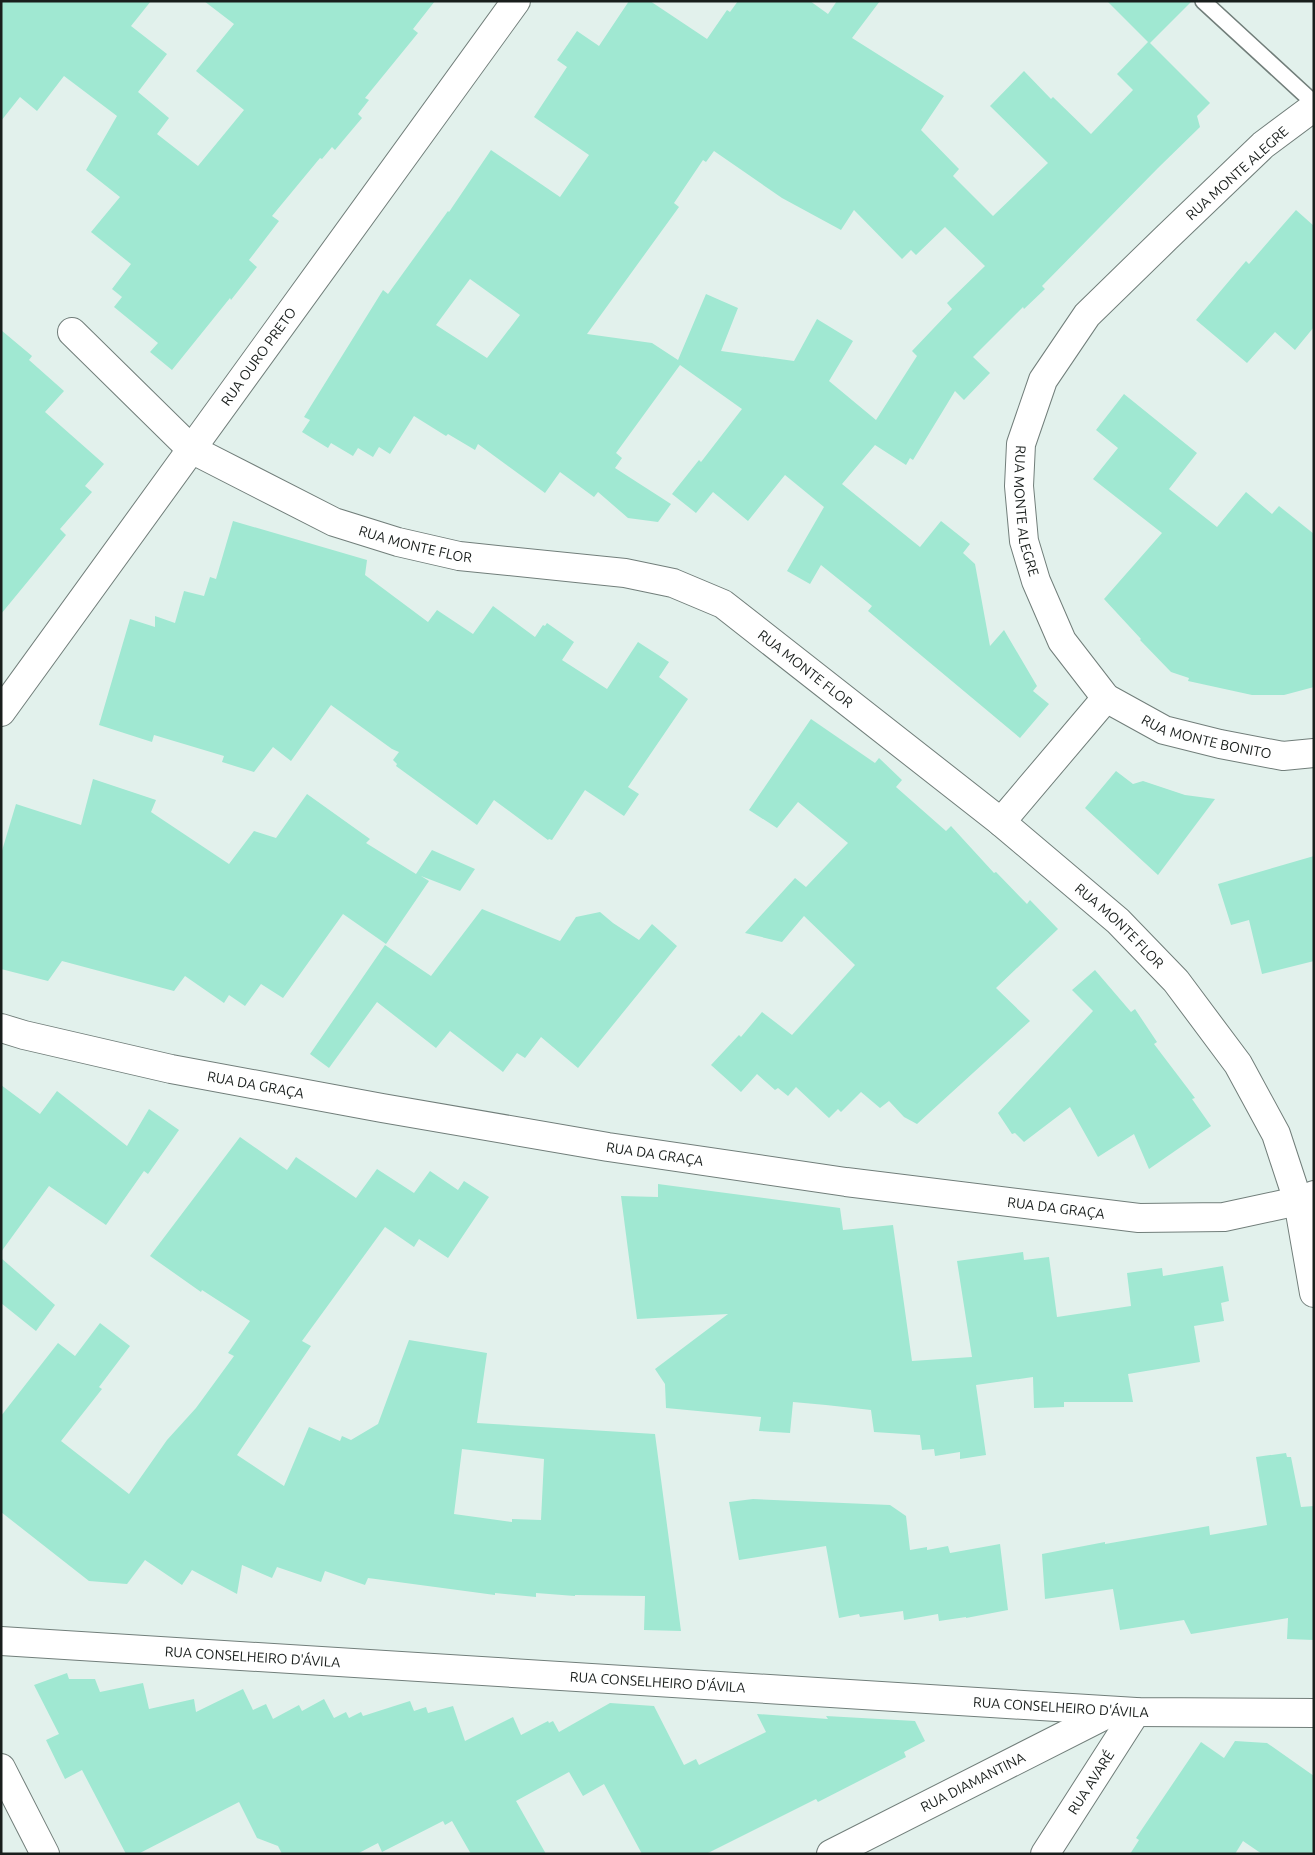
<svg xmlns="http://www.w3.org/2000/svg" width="1315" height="1855" viewBox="0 0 1315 1855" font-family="Ubuntu,sans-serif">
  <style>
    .building { fill: #a0e8d2; fill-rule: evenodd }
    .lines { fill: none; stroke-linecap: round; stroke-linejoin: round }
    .lane-casing { stroke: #717e7a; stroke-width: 18 }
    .street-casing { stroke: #717e7a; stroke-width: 30 }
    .secondary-casing { stroke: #717e7a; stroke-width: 30 }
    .lane { stroke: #fff; stroke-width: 15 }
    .street { stroke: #fff; stroke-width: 28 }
    .secondary { stroke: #fff; stroke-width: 28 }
    .labels { text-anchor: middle; stroke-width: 4.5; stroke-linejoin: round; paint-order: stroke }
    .street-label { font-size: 14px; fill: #191e1c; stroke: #fff }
  </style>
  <rect width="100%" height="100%" fill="#e2f1ec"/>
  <g class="building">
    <path d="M1,1H151L131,26L167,54L138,92L169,118L157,134L198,166L244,110L196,71L234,24L204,1H435L413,29L418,33L365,98L369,100L358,114L362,118L335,150L332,147L322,159L320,158L272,216L279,221L249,260L257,267L231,300L230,298L172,370L150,352L158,343L114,307L122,297L112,289L131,264L91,232L120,197L86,170L117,116L64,76L37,111L20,97L1,121Z"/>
    <path d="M629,1H650L707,39L727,10L730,12L738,1H810L828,14L837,1H880L852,38L944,96L921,130L959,169L953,176L993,216L1048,163L990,106L1024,71L1051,99L1053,97L1091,134L1133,90L1117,74L1148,42L1107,1H1192L1150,43L1210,103L1197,116L1200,127L1158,168L1042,286L1045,289L1024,309L1023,307L973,357L990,373L964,400L955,391L913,460L910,458L906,465L875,445L842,484L920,547L941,521L970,544L963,553L975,564L990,646L1004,630L1037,686L1033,691L1049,704L1020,738L868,611L872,606L821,565L810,584L787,571L824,507L785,475L748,521L713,492L696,513L672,494L699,460L701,462L742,409L680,365L616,453L622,458L615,468L671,504L658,522L628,518L598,492L594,497L560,472L545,493L478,444L475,450L448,434L446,436L414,416L390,454L379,447L373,457L358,448L353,456L331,443L328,448L302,432L310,420L304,417L383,290L388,294L448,211L449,212L491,150L560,197L589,155L534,117L567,67L557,60L577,31L599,46ZM714,151L782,198L841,230L854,210L902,259L911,250L916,255L945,227L985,266L947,303L952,309L912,351L917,356L876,420L829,381L853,341L817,319L794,361L721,351L738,308L706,294L678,360L652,343L587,334L679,207L674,203L703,160L706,162ZM470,279L520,315L487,358L436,325Z"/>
    <path d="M1296,210L1314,226V327L1295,350L1275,332L1247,363L1196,320L1246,261L1249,264Z"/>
    <path d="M1,330L32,356L29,360L64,391L45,412L104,464L85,486L92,492L60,529L66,535L1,614Z"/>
    <path d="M1124,394L1197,453L1169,489L1217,527L1246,492L1272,514L1279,506L1314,534V687L1284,695H1252L1188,681L1189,678L1171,672L1140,640L1141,639L1104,599L1162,533L1093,479L1118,448L1096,430Z"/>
    <path d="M233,521L367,560L365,575L428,622L437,610L473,634L493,606L535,637L543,625L545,626L547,623L574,642L562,660L607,689L638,642L669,662L659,677L688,699L628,787L639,794L624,816L585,790L552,840L549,839L548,840L494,800L477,825L396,766L397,764L393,760L399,752L392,749L331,705L291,761L273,747L254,772L222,762L224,756L154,735L152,742L99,725L130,619L155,627V616L175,623L184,591L204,596L210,577L216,579Z"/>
    <path d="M811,719L875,763L879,758L902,780L896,787L946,831L951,826L994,873L996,872L1027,904L1030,900L1058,929L996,988L1030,1021L917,1124L904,1117L889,1101L880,1108L861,1092L841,1112L838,1109L829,1118L796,1087L788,1096L778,1088L775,1090L757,1074L741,1092L711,1065L739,1035L741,1037L762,1012L792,1035L855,965L804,916L782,942L745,933L795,878L806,887L848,843L798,802L777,828L749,810Z"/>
    <path d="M1116,771L1133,784L1143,781L1185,795L1215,799L1158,875L1085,808Z"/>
    <path d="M93,779L156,800L151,812L229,864L254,831L276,838L307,794L370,839L366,843L416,874L432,850L475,869L460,891L421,876L429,881L386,944L343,914L283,998L261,984L245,1006L229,995L224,1003L185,976L174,991L62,961L48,981L1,969V854L16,804L81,825Z"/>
    <path d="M1314,856V961L1262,974L1249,920L1231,925L1218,884Z"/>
    <path d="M482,909L560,941L576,917L600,912L613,923L639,940L652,924L677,946L578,1068L541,1037L525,1058L517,1053L503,1072L450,1031L436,1048L377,1002L329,1068L310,1054L385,945L431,976Z"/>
    <path d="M1095,970L1131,1012L1135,1009L1157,1042L1154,1044L1195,1098L1192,1099L1211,1126L1149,1169L1134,1134L1098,1157L1070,1107L1024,1142L1015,1133L1012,1134L998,1113L1093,1011L1072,990Z"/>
    <path d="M1,1085L40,1114L57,1091L127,1146L149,1109L179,1130L148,1174L144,1171L106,1225L49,1186L1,1252Z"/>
    <path d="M240,1137L287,1170L296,1157L356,1198L377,1169L414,1193L430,1171L458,1190L464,1181L489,1197L448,1258L419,1239L414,1247L385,1227L302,1341L311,1346L237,1455L284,1486L309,1427L340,1441L342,1436L351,1440L378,1424L409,1340L487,1353L477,1423L655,1434L681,1631L644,1630L645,1596L575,1595V1596L536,1593V1597L495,1593V1595L368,1578L365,1585L325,1571L321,1582L277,1567L272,1578L242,1565L237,1594L192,1570L182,1585L145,1560L127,1584L89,1581L1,1512V1416L58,1343L75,1356L100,1323L130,1346L99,1387L102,1389L61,1441L129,1494L167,1440L196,1408L234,1356L228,1353L250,1321L202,1290L201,1292L150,1256ZM462,1449L544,1459L541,1520L512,1519V1522L454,1514Z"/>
    <path d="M658,1184L840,1208L843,1230L893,1225L912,1361L972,1357L957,1261L1023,1252L1024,1260L1049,1257L1057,1317L1131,1306L1127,1273L1162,1268L1163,1276L1223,1266L1229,1301L1221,1303L1224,1321L1194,1326L1200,1362L1128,1374L1133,1402H1064V1407L1034,1408L1033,1377L976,1385L986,1455L960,1459V1452L935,1456L934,1449L922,1450L920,1435L874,1432L871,1410L826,1405L793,1402L790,1433L759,1431L761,1417L666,1408L665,1384L655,1369L728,1314L637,1319L621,1196L658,1197Z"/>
    <path d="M1,1258L55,1305L36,1331L1,1303Z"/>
    <path d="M1286,1453L1287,1457H1291L1301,1507L1314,1506V1640L1287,1639L1288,1618L1191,1634L1184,1620L1120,1630L1113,1589L1045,1599L1042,1554L1105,1542V1544L1209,1526L1210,1535L1267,1525L1256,1457Z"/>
    <path d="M753,1499L890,1505L906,1516L910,1550L927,1547V1550L948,1546L950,1553L1000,1544L1008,1610L966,1618V1617L939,1621L938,1614L904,1620L903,1611L860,1617L859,1614L839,1618L826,1546L739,1560L729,1502Z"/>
    <path d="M67,1673L69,1679H95L100,1692L143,1683L149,1709L194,1699L196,1712L243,1689L253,1710L266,1704L273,1719L299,1705L302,1711L324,1699L334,1718L346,1712L349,1718L361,1712L363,1716L410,1701L414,1711L426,1707L428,1713L453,1706L465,1741L513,1717L521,1735L548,1721L549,1723L553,1721L559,1732L610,1703L654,1706L684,1765L696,1759L699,1765L766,1732L757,1714L828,1719L826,1716L915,1721L925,1741L904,1752L906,1757L818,1802L816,1799L706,1854H642L604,1784L583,1796L569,1772L516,1801L546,1854H471L452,1821L445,1825L443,1821L382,1852L378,1843L357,1854H282L278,1846L257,1838L239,1802L138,1854H126L82,1770L65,1779L46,1740L59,1734L34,1685Z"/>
    <path d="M1235,1741L1267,1743L1314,1776V1854H1262L1243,1841L1235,1854H1130L1139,1840L1136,1838L1201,1742L1224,1758Z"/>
  </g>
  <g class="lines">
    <g class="lane-casing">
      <path id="lane" d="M1203,1L1314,103"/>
    </g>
    <g class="street-casing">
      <g id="street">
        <path id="s1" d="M1314,107L1263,145L1166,238L1087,315L1043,380L1021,444L1019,486L1024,541L1036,581L1062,641L1106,698L1164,730L1220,744L1283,756L1314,753"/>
        <path id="s2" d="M72,332L191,449L334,522L398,542L459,556L625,573L673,583L723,604L1001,822L1118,921L1176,981L1238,1064L1276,1134L1298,1201L1314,1293"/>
        <path d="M1001,822L1106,698"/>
        <path id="s3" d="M1,1028L24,1035L171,1069L382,1108L608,1147L846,1182L1139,1218L1224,1217L1298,1201L1314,1195"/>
        <path d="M1,1768L45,1854"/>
        <path id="s4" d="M831,1854L1113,1711"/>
        <path id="s5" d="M1045,1854L1136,1712"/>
      </g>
    </g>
    <g class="secondary-casing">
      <g id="secondary">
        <path id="s6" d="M1,712L516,1"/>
        <path id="s7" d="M1,1641L1136,1712L1314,1713"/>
      </g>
    </g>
    <use href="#lane" class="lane"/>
    <use href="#street" class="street"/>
    <use href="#secondary" class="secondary"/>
  </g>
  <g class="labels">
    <g class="street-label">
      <text transform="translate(1237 173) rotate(-42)" y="5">RUA MONTE ALEGRE</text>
      <text dy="5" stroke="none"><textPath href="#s6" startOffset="439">RUA OURO PRETO</textPath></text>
      <text dy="5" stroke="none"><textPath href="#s1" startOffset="522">RUA MONTE ALEGRE</textPath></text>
      <text dy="5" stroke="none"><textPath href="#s2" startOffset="412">RUA MONTE FLOR</textPath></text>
      <text dy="5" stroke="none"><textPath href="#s2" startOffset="832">RUA MONTE FLOR</textPath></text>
      <text dy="5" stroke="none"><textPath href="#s1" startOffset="840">RUA MONTE BONITO</textPath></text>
      <text dy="5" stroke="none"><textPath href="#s2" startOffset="1238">RUA MONTE FLOR</textPath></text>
      <text dy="5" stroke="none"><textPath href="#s3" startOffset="261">RUA DA GRAÇA</textPath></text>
      <text dy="5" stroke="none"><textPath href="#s3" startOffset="666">RUA DA GRAÇA</textPath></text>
      <text dy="5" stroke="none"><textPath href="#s3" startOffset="1071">RUA DA GRAÇA</textPath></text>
      <text dy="5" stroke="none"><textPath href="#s7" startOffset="252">RUA CONSELHEIRO D'ÁVILA</textPath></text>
      <text dy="5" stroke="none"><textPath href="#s7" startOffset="658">RUA CONSELHEIRO D'ÁVILA</textPath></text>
      <text dy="5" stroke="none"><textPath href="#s7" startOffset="1062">RUA CONSELHEIRO D'ÁVILA</textPath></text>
      <text dy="5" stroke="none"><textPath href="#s4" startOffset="159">RUA DIAMANTINA</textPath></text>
      <text dy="5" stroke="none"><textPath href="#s5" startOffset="85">RUA AVARÉ</textPath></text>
    </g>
  </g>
  <rect width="1315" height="1855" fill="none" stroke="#191e1c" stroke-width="5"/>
</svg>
